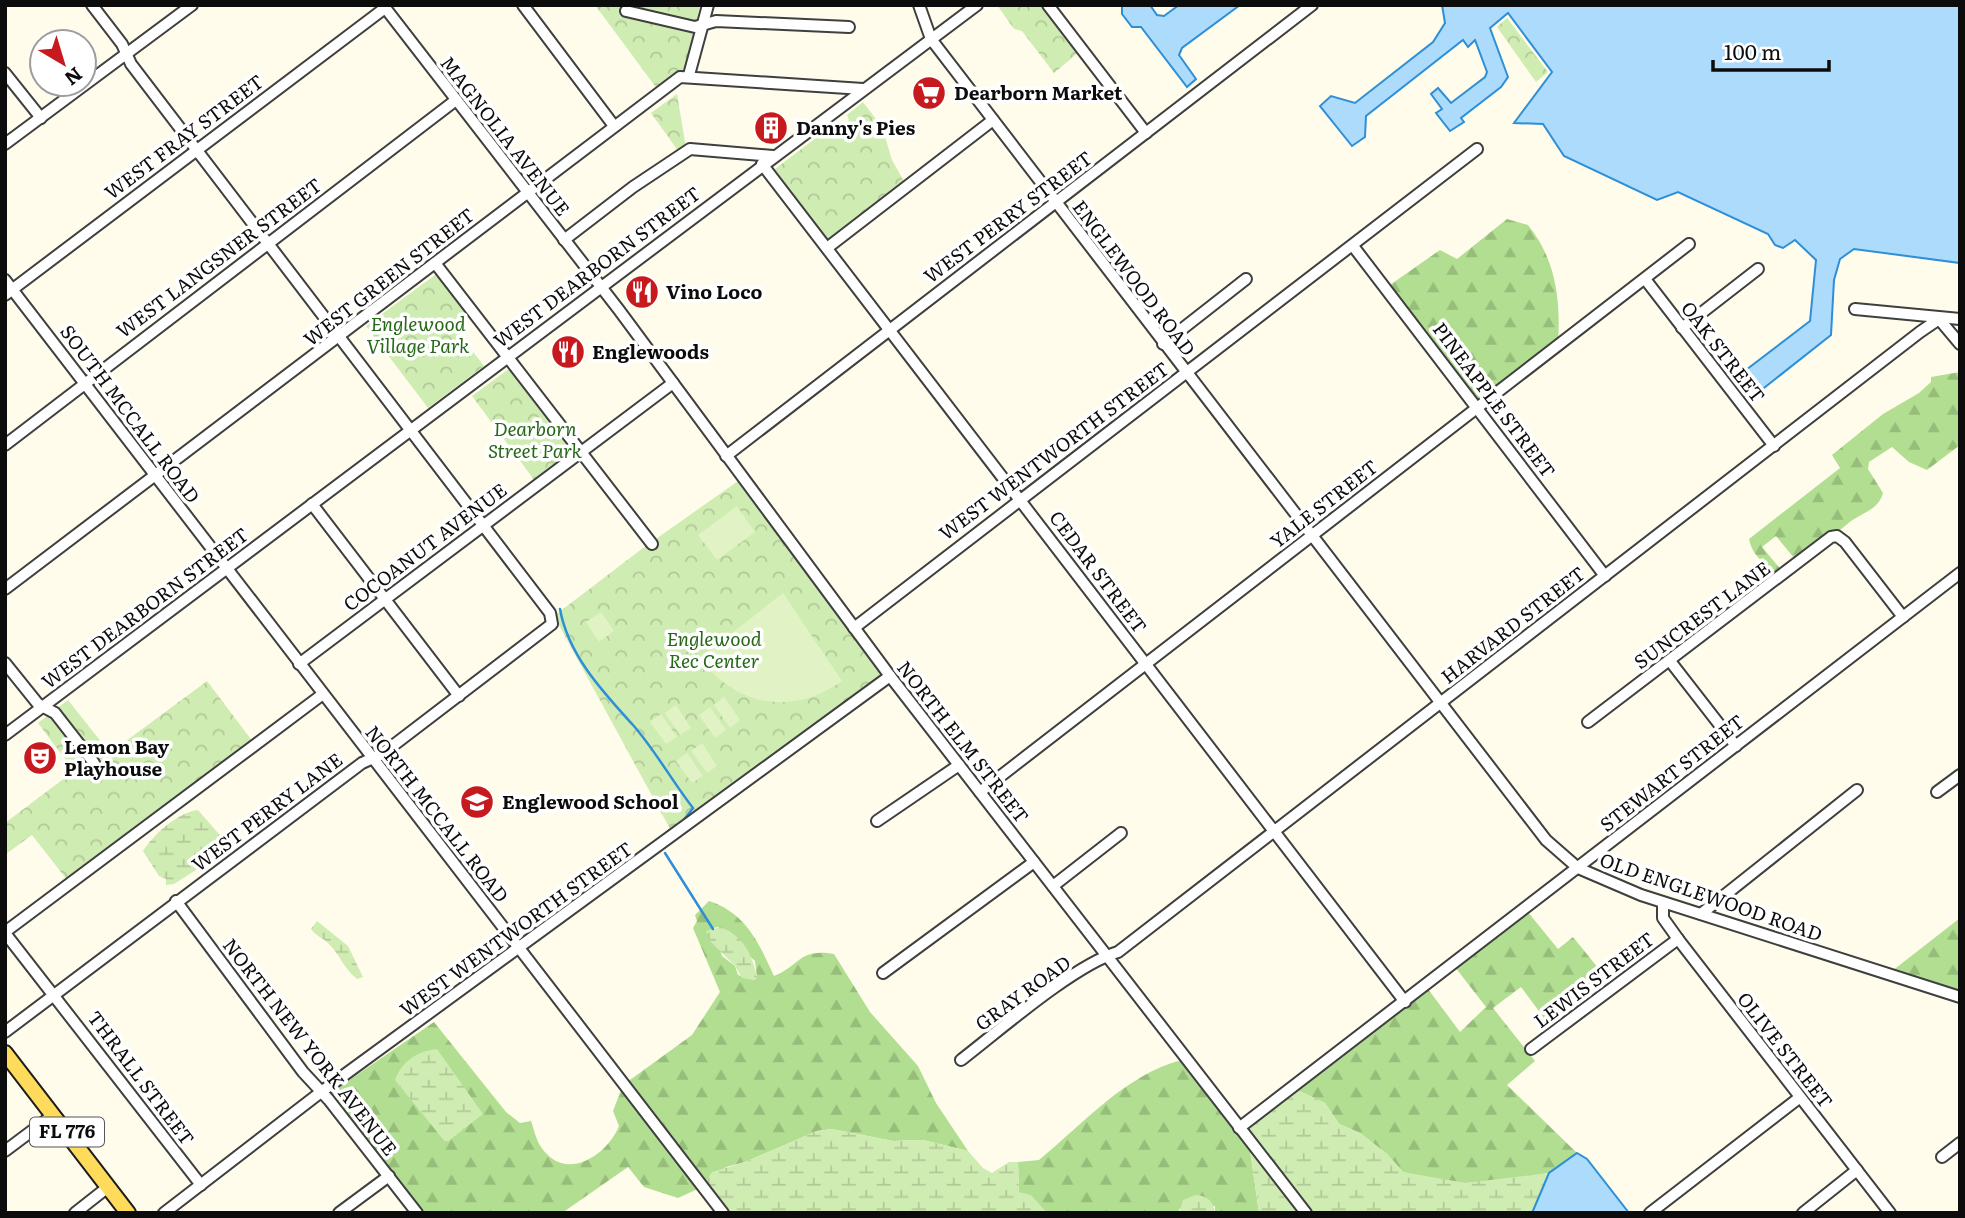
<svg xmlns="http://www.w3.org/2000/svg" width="1965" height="1218" viewBox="0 0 1965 1218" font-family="Literata,serif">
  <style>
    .forest { fill: url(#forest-firs); fill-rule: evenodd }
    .wetland { fill: url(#wetland-marsh) }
    .park { fill: url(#park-crowns) }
    .pitch { fill: #e1f3c5 }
    .water { fill: #acdbfb; stroke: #2d8fd7; stroke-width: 2 }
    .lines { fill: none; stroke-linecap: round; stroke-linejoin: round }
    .stream { stroke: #2d8fd7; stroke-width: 2.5 }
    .minor-casing { stroke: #3f3f3f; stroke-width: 14 }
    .major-casing { stroke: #1d1d1d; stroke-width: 18 }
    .minor { stroke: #fff; stroke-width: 10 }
    .major { stroke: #ffdb5b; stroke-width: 14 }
    .labels { text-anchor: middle; stroke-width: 7; stroke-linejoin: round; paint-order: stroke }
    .shield { fill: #fff; stroke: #555; stroke-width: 2 }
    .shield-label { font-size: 18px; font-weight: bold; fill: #0c0c0c }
    .poi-label { font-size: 19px; font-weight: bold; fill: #0c0c0c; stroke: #fff; text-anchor: start }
    .street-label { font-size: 19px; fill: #0c0c0c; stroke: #fff }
    .park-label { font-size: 19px; font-style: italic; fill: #276818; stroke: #fff }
  </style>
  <defs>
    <pattern id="forest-firs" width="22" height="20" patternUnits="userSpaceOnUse" patternTransform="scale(1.75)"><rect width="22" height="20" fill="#b1de90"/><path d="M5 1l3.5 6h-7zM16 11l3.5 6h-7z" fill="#97bd7b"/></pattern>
    <pattern id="wetland-marsh" width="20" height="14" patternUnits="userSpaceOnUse" patternTransform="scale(1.75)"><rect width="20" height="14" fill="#cfecb2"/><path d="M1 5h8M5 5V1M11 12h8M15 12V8" fill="none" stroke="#b1c998"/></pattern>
    <pattern id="park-crowns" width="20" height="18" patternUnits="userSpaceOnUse" patternTransform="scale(1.75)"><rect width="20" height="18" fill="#cfecb2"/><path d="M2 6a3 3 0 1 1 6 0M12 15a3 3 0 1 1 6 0" fill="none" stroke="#b1c998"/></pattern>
  </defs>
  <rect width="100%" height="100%" fill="#fffceb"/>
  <g class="forest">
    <path d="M1507,219L1528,225C1555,258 1561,299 1558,341L1477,401L1387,287L1440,250L1457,259Z"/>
    <path d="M1960,372V445L1927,470L1909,462L1892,447L1869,462L1868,469L1883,493C1878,510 1864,512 1851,521C1833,535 1817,550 1799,564L1776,536L1762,547L1787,577L1782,578C1768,565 1753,559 1749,539L1840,468L1832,455L1883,414L1919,393L1931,382V377Z"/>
    <path d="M709,901C746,913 759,943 774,976C799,967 798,948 834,954L870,1012L918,1066L936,1103L968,1151L923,1140L893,1141L832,1129L817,1131L745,1162L726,1167L702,1187L678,1198L644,1187L628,1167L562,1213H417L326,1096L434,1022L506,1112L520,1123L531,1121C534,1129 536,1140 541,1147C565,1183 607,1156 619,1126L613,1111L623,1085L692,1035L720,992L693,928L697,921L695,915ZM718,927L755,961L757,977L754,980L738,975L735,966L722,956L713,928Z"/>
    <path d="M1527,911L1558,949L1573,937L1607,979L1547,1022L1521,987L1493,1008L1535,1061L1507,1085L1577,1153L1549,1173L1499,1181L1465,1183L1418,1176L1403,1172L1387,1154L1360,1133L1339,1124L1325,1103L1297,1090L1428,989L1460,1032L1486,1007L1455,967Z"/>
    <path d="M1960,918V993L1892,971Z"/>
    <path d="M1182,1060L1247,1129L1259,1213H1215V1206L1179,1209V1213H1047L1031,1196L1019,1193L1018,1162L1039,1160C1083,1124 1126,1074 1182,1060Z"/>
  </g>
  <g class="wetland">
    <path d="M198,810L225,841L221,854L174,884L166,885V879L159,876L143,851C153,835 178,812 198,810Z"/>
    <path d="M317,921L348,946L363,977L357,979C344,969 340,955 329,944C323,938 316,936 311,929Z"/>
    <path d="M721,927C744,937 752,954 757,977L754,980L742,978L735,966L710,941L706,931Z"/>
    <path d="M437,1049L483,1114L446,1143L395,1080C402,1061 417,1051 437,1049Z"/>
    <path d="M1297,1090L1325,1103L1339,1124L1360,1133L1387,1154L1403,1172L1465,1183L1549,1173L1532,1212L1527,1213H1259L1247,1129Z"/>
    <path d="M832,1129L893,1141L923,1140L968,1151L983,1168L992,1173L1009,1162H1018L1019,1192L1031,1195L1047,1213H723L702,1187L712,1172L745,1162L817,1131Z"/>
    <path d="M1195,1195C1206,1195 1214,1201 1215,1213H1179L1183,1200Z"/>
  </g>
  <g class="park">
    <path d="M595,5H700L685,70L658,90Z"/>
    <path d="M997,5H1043L1079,52L1054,73L1022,31L1014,29Z"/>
    <path d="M1507,18L1548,72L1536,82L1497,27Z"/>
    <path d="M677,94L686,148L679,152L651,113Z"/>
    <path d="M863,102L882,127L892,160L906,185L833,241L827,242L775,169L837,122L841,126L849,120L847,115Z"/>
    <path d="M439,272L469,312L452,325L484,366L428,408L366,326Z"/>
    <path d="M510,368L575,451L535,481L472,396Z"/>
    <path d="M741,479L890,676L674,836L554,616L643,548Z"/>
    <path d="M207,681L253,742L68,881L32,835L6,854L5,823L74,771L38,723L68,700L110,753Z"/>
  </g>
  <g class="pitch">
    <path d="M737,506L755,532L717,560L698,535Z"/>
    <path d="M783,593L842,681C793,716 736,707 700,658Z"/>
    <path d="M601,612L614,631L599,642L586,622Z"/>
    <path d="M724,697L740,720L730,728L714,705Z"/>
    <path d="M676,705L691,728L680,735L665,713Z"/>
    <path d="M710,707L726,730L715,738L699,715Z"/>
    <path d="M661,714L677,737L666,744L650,722Z"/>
    <path d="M702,743L717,766L707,773L691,751Z"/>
    <path d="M687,753L703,776L692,783L676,761Z"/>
  </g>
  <g class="water">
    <path d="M1122,5H1150L1157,15L1164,16L1179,5H1240L1182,48L1179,55L1196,79L1187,87L1141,27H1132L1122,14Z"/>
    <path d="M1442,5H1960V263L1854,249L1840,259L1834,280L1831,335L1750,399L1737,382L1738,376L1810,321L1816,260L1795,240L1783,248L1775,245L1768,234L1678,192L1657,200L1564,156L1543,124L1514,123L1552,72L1508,13L1490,28L1508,77L1501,87L1461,118L1464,122L1450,131L1436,113L1442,109L1431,94L1438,88L1451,103L1485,77L1487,72L1475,40L1468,47L1463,40L1366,116L1365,137L1352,146L1320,106L1331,96L1355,103L1433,42L1445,23Z"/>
    <path d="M1577,1153L1587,1159L1629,1213H1532L1549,1173Z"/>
  </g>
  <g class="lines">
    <g class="stream">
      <path d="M560,609C568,655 603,692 633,725C655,750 672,781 693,808L683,821"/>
      <path d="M666,833L677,825"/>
      <path d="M665,853L713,929"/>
    </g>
    <g class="minor-casing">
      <g id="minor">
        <path d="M383,5L619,310L890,676L1306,1213"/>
        <path d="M523,5L614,126"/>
        <path d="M919,5L931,39L1546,840L1578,868L1641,895L1960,997"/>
        <path d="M1048,5L1146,133"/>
        <path d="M626,11L695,27L716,21L849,27"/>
        <path d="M5,73L41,118"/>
        <path d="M689,75L708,5"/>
        <path d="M5,144L192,5"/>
        <path d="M762,164L1405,1002"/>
        <path d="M564,240L633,187L690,149L773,156"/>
        <path d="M1353,246L1605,576"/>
        <path d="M827,248L993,120"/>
        <path d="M435,263L652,544"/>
        <path d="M1645,279L1774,446"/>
        <path d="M5,280L723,1213"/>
        <path d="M5,295L385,8"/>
        <path d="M1855,309L1960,319"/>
        <path d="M1682,328L1758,269"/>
        <path d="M1163,344L1246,279"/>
        <path d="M5,445L456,100"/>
        <path d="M726,456L1312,5"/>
        <path d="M312,504L459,696"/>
        <path d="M5,589L680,77L863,89"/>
        <path d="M854,628L1477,149"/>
        <path d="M1670,661L1736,746"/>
        <path d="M5,663L38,704L55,713L94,763"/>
        <path d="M299,664L673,383"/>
        <path d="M1588,722L1831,537L1837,536L1845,542L1903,617"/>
        <path d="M5,735L977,5"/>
        <path d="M980,792L1689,244"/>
        <path d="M1937,792L1960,775"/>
        <path d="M877,821L959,765"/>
        <path d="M1053,886L1121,833"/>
        <path d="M176,901L303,1072L329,1100L417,1213"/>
        <path d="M1663,903V918L1678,939L1890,1213"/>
        <path d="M1701,914L1857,790"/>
        <path d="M5,932L323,694"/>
        <path d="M5,933L201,1185"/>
        <path d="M883,973L1034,862"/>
        <path d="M5,1032L362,763L382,754L552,624L550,613L131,64L122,44L92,5"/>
        <path d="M1531,1049L1678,939"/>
        <path d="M961,1060C1000,1030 1074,965 1118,952L1920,332L1939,319L1960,344"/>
        <path d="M1239,1128L1960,573"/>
        <path d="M5,1151L53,1115"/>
        <path d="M1942,1157L1960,1143"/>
        <path d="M75,1213L108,1187"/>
        <path d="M164,1213L321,1092L890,676"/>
        <path d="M339,1213L389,1176"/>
        <path d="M1650,1213L1799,1098"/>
        <path d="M1803,1213L1857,1170"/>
      </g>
    </g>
    <g class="major-casing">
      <path id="major" d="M5,1053L128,1213"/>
    </g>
    <use href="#minor" class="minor"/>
    <use href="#major" class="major"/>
  </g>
  <defs>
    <g id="supermarket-disc" transform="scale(1.75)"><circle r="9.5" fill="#c61a1e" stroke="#fff"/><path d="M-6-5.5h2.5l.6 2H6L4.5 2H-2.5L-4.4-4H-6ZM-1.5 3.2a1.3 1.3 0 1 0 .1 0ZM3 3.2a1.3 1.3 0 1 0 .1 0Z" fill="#fff"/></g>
    <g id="building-disc" transform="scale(1.75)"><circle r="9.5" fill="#c61a1e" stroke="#fff"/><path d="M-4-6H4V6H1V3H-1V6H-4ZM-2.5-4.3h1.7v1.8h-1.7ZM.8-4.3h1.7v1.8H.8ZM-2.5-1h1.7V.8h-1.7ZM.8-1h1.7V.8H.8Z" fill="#fff"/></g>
    <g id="restaurant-disc" transform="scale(1.75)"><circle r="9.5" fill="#c61a1e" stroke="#fff"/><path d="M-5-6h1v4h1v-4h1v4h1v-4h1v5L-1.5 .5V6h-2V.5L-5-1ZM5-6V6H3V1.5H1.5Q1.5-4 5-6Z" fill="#fff"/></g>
    <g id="theatre-disc" transform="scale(1.75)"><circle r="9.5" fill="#c61a1e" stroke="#fff"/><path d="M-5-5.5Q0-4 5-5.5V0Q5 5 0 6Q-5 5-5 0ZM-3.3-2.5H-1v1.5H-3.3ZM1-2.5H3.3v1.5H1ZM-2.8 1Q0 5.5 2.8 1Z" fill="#fff"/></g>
    <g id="school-disc" transform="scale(1.75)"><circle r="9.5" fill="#c61a1e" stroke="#fff"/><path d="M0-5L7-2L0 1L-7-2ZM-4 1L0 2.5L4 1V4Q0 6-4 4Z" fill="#fff"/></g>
  </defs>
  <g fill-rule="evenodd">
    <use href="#supermarket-disc" x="929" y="93"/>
    <use href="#building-disc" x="771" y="128"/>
    <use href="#restaurant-disc" x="642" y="292"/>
    <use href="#restaurant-disc" x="568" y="352"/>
    <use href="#theatre-disc" x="40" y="758"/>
    <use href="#school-disc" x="477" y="802"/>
  </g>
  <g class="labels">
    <rect class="shield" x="30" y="1117.5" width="74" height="29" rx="5"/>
    <g class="shield-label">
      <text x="67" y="1138">FL 776</text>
    </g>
    <g class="poi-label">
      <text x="954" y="100">Dearborn Market</text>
      <text x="796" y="135">Danny's Pies</text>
      <text x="666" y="299">Vino Loco</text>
      <text x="592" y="359">Englewoods</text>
      <text x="64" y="754">Lemon Bay<tspan x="64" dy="22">Playhouse</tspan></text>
      <text x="502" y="809">Englewood School</text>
    </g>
    <g class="street-label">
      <text transform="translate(505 136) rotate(52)" y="7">MAGNOLIA AVENUE</text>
      <text transform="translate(184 137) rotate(-37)" y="7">WEST FRAY STREET</text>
      <text transform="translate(1008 217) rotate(-37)" y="7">WEST PERRY STREET</text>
      <text transform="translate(219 258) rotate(-37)" y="7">WEST LANGSNER STREET</text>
      <text transform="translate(597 267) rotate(-37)" y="7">WEST DEARBORN STREET</text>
      <text transform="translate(389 277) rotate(-38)" y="7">WEST GREEN STREET</text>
      <text transform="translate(1134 278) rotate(53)" y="7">ENGLEWOOD ROAD</text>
      <text transform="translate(1723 352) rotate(52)" y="7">OAK STREET</text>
      <text transform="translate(1494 400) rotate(53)" y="7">PINEAPPLE STREET</text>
      <text transform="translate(130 414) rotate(53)" y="7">SOUTH MCCALL ROAD</text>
      <text transform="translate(1054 451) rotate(-37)" y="7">WEST WENTWORTH STREET</text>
      <text transform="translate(1324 504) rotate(-38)" y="7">YALE STREET</text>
      <text transform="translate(425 547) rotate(-37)" y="7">COCOANUT AVENUE</text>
      <text transform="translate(1098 572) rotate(53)" y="7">CEDAR STREET</text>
      <text transform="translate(145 608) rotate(-37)" y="7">WEST DEARBORN STREET</text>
      <text transform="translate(1702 615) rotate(-37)" y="7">SUNCREST LANE</text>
      <text transform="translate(1513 625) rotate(-38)" y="7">HARVARD STREET</text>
      <text transform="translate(963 742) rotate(52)" y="7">NORTH ELM STREET</text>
      <text transform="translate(1672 773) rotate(-38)" y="7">STEWART STREET</text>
      <text transform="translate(267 812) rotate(-37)" y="7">WEST PERRY LANE</text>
      <text transform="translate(437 814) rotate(52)" y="7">NORTH MCCALL ROAD</text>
      <text transform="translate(1711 897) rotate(19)" y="7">OLD ENGLEWOOD ROAD</text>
      <text transform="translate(516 929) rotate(-36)" y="7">WEST WENTWORTH STREET</text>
      <text transform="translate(1594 980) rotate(-37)" y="7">LEWIS STREET</text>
      <text transform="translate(1023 993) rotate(-36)" y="7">GRAY ROAD</text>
      <text transform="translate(310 1047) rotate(52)" y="7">NORTH NEW YORK AVENUE</text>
      <text transform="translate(1785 1050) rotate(52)" y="7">OLIVE STREET</text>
      <text transform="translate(141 1078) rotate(53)" y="7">THRALL STREET</text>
    </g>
    <g class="park-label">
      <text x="418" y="331">Englewood<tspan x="418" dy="22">Village Park</tspan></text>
      <text x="535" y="436">Dearborn<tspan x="535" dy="22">Street Park</tspan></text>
      <text x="714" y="646">Englewood<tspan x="714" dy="22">Rec Center</tspan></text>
    </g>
  </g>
  <rect width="1965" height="1218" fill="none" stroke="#0c0c0c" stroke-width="14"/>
  <g transform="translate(63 63) rotate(142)"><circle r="33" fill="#ffffff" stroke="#9e9e9e" stroke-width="2"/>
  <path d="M0-5L12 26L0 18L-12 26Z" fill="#c61a1e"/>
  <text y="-10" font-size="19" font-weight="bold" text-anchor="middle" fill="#0c0c0c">N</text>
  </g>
  <path d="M1713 60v10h116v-10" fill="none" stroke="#0c0c0c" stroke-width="3.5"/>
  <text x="1724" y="60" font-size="21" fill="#0c0c0c" stroke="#ffffff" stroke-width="5" paint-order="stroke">100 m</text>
</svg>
